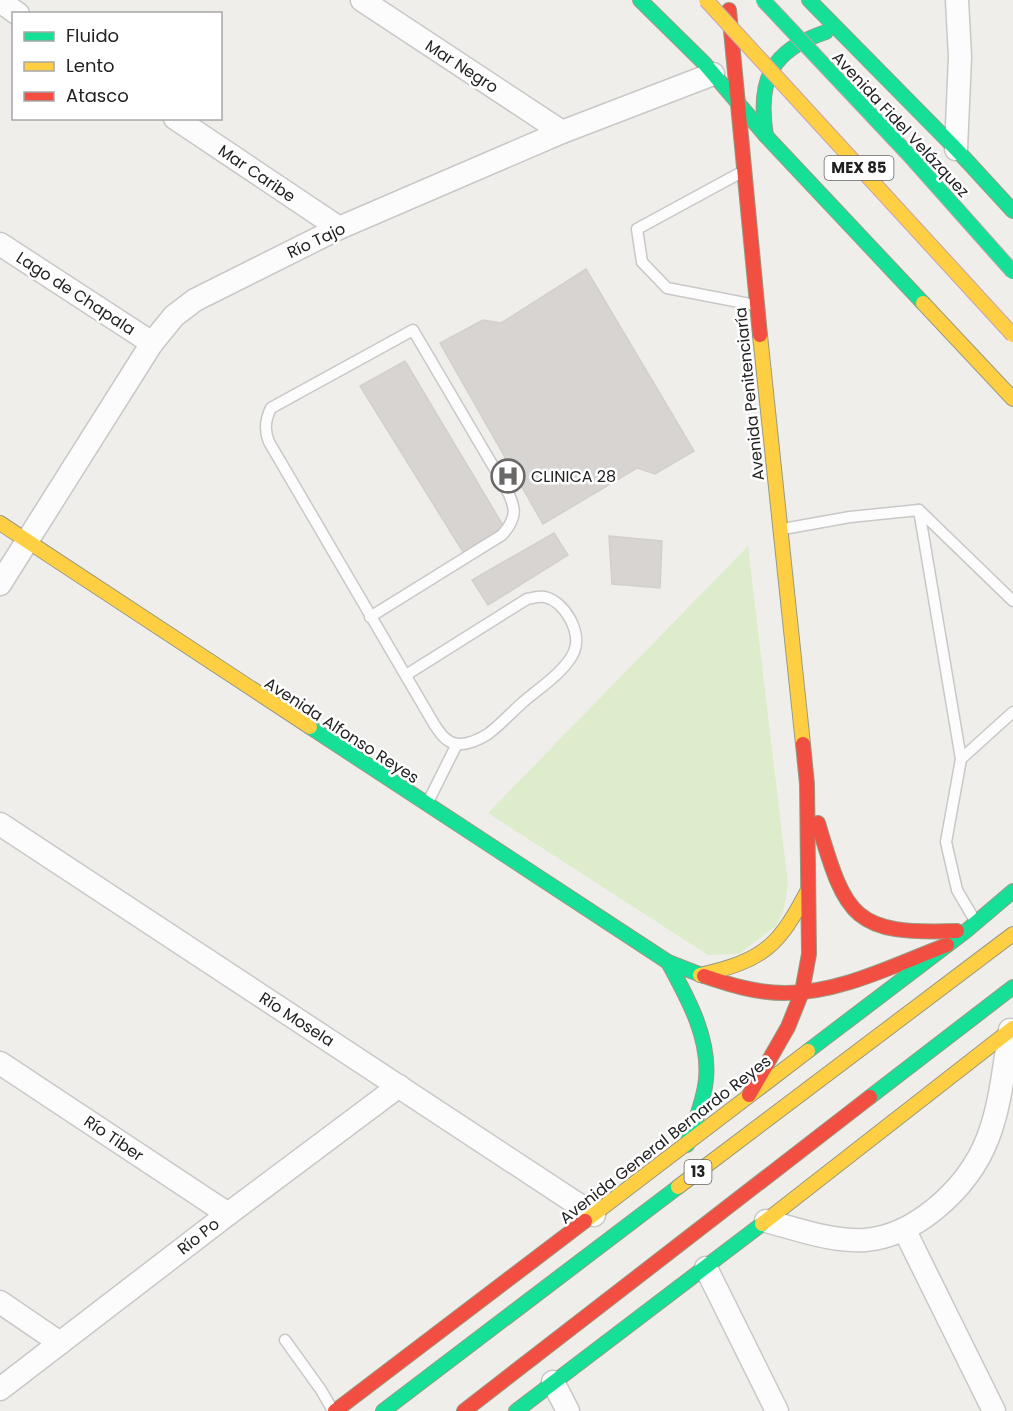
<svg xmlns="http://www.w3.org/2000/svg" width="1013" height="1411" viewBox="0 0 1013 1411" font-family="Poppins,sans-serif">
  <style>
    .grass { fill: #ddeccb }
    .building { fill: #d7d4d2; stroke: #d3d0cc; stroke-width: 1.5 }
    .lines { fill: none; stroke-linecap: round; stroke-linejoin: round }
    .lane-casing { stroke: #c9c8c7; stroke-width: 13 }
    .street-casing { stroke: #c9c8c7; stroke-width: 25 }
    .fast-casing { stroke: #999a82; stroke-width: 16 }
    .slow-casing { stroke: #999a82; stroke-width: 16 }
    .jam-casing { stroke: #999a82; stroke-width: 16 }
    .lane { stroke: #fdfcfc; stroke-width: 10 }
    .street { stroke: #fdfcfc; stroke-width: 22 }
    .fast { stroke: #16e098; stroke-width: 14 }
    .slow { stroke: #ffcf43; stroke-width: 14 }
    .jam { stroke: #f24e42; stroke-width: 14 }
    .fast-bridge-casing { stroke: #c5a2ac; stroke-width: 16; stroke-linecap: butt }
    .slow-bridge-casing { stroke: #c5a2ac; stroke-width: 16; stroke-linecap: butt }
    .fast-bridge { stroke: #16e098; stroke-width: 14 }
    .slow-bridge { stroke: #ffcf43; stroke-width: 14 }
    .labels { text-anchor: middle; stroke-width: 5; stroke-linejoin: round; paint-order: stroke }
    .shield { fill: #fff; stroke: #646464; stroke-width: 1.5 }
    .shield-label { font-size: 15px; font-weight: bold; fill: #222 }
    .street-label { font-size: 16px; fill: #222; stroke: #fff }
    .poi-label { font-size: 16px; fill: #222; stroke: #fff; text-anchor: start }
  </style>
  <rect width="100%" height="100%" fill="#f0eeeb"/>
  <path class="grass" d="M748,546L788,884L784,909L776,926L739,954L708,955L488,813Z"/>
  <g class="building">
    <path d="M586,269L694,451L655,474L637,468L543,524L440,343L483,320L501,323Z"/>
    <path d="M405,361L504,527L463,552L360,386Z"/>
    <path d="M554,533L568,555L488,605L472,580Z"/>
    <path d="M609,536L662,541L660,588L612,584Z"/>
  </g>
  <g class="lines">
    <g class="lane-casing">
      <g id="lane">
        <path d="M740,173L637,229L642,262L667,288L755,305"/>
        <path d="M919,510L961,759L946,842L957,890L974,919"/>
        <path d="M919,510L1013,601"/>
        <path d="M783,529L850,517L919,510"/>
        <path d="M370,617L502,535C518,517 516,508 506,488L413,330L271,408C265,420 264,430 269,442L434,724C440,733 446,743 458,744C467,745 480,739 488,734C500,725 511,713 522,703C539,688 564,673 574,652C582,632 565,602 545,597C538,596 533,598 527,599L406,675"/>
        <path d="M961,759L1013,712"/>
        <path d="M429,800L457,744"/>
        <path d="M285,1340L321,1390L332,1409"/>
      </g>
    </g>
    <g class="street-casing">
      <g id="street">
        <path d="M362,0L562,132"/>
        <path d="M0,1L18,14"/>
        <path d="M175,118L339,228"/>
        <path d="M956,149L960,57L957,0"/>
        <path d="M0,244L152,343"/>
        <path d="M0,584L152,343L174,316L195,300L339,228L562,132L713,74"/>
        <path d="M0,824L594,1215"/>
        <path d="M0,1063L228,1214"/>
        <path d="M766,1221C797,1229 832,1242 865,1240C891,1238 914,1226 935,1209C997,1158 998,1105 1010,1030"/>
        <path d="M905,1231L994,1411"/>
        <path d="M706,1268L777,1411"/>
        <path d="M0,1302L60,1343"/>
        <path d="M553,1382L568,1411"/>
        <path d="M0,1389L228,1214L399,1086"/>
      </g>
    </g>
    <g class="fast-casing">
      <g id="fast">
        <path d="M640,0L704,63L766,136L923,303"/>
        <path d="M809,0L956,149L1013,211"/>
        <path d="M766,136C757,80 771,50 826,32"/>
        <path d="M310,727L668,962L704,976"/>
        <path d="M668,962C687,997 710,1037 706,1079C704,1102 694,1123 687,1145"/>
        <path d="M808,1051L966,931L1013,891"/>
        <path d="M870,1097L1013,987"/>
        <path d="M383,1411L678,1187"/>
        <path d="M516,1411L762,1224"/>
      </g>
    </g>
    <g class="slow-casing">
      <g id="slow">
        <path d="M923,303L1013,399"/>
        <path d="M760,335L803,744"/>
        <path d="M0,523L310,727"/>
        <path d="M700,975C764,960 778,947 808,890"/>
        <path d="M678,1187L1013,934"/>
        <path d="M585,1221L808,1051"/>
        <path d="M762,1224L1013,1028"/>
      </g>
    </g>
    <g class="jam-casing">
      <g id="jam">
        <path d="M729,10L760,335"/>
        <path d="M818,823C846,918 854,935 957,931"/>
        <path d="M704,976C730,985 757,993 785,993C841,993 896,964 947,945"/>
        <path d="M749,1095L788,1027L802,992L809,954L807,784L803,744"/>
        <path d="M335,1411L585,1221"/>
        <path d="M464,1411L870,1097"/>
      </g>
    </g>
    <use href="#lane" class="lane"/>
    <use href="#street" class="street"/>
    <use href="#fast" class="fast"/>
    <use href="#slow" class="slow"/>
    <use href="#jam" class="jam"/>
    <g class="fast-bridge-casing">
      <path id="fast-bridge" d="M763,0L909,155L1013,272"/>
    </g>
    <g class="slow-bridge-casing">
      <path id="slow-bridge" d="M706,0L1013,335"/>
    </g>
    <use href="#fast-bridge" class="fast-bridge"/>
    <use href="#slow-bridge" class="slow-bridge"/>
  </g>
  <defs>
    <g id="hospital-ring" transform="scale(1.725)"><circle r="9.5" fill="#fff" stroke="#6a6968" stroke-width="1.5"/><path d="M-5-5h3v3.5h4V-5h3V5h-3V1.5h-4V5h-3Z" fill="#6a6968"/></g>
  </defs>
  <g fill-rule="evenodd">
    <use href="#hospital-ring" x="508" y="476"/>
  </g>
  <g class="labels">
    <g class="shield">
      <rect x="824.5" y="156" width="69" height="24" rx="4.5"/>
      <rect x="684.5" y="1160" width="27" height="24" rx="4.5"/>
    </g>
    <g class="shield-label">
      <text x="859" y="173">MEX 85</text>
      <text x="698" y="1177">13</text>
    </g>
    <g class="street-label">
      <text transform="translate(462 66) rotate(33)" y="6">Mar Negro</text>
      <text transform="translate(901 124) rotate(47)" y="6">Avenida Fidel Velázquez</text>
      <text transform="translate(257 173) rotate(34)" y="6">Mar Caribe</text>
      <text transform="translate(316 240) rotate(-25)" y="6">Río Tajo</text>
      <text transform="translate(76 293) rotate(33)" y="6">Lago de Chapala</text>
      <text transform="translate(749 394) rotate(-96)" y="6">Avenida Penitenciaría</text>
      <text transform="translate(342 730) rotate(33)" y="6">Avenida Alfonso Reyes</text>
      <text transform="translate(297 1019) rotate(33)" y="6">Río Mosela</text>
      <text transform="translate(114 1138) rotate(34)" y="6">Río Tiber</text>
      <text transform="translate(665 1139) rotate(-38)" y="6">Avenida General Bernardo Reyes</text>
      <text transform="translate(198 1236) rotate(-38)" y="6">Río Po</text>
    </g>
    <g class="poi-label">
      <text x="531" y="482">CLINICA 28</text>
    </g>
  </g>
  <rect x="12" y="12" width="210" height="108" fill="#ffffff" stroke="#a7a7a7" stroke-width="1.5"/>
  <rect x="24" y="32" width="30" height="9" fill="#16e098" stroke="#a7a7a7" stroke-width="1.5"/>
  <text x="66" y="42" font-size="18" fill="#222222">Fluido</text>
  <rect x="24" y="62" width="30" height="9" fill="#ffcf43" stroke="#a7a7a7" stroke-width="1.5"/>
  <text x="66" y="72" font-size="18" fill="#222222">Lento</text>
  <rect x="24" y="92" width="30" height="9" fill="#f24e42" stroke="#a7a7a7" stroke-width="1.5"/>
  <text x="66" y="102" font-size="18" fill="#222222">Atasco</text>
</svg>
